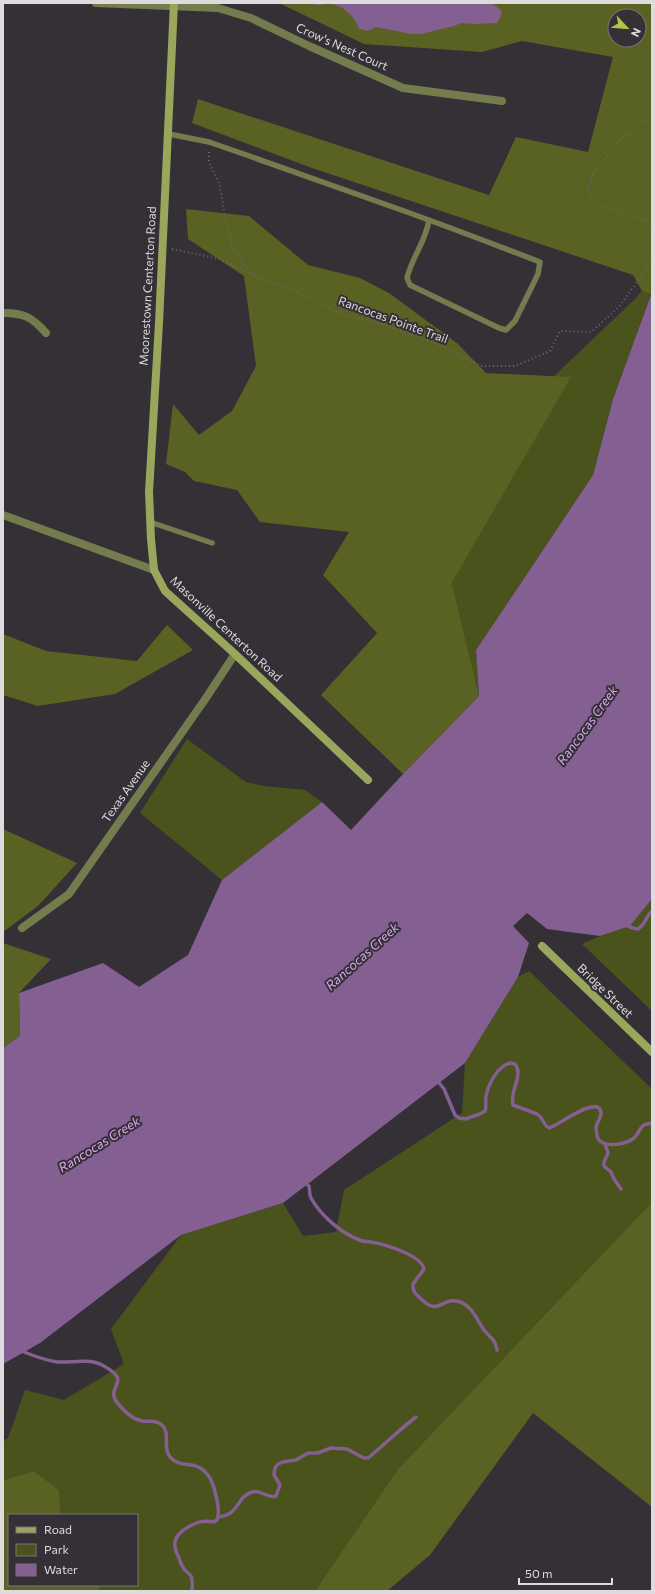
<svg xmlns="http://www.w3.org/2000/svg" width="655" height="1594" viewBox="0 0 655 1594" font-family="Commissioner,sans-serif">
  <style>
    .green { fill: #4b531d }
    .forest { fill: #596222; fill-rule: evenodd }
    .water { fill: #835f92 }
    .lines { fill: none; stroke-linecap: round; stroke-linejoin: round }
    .stream { stroke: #835f92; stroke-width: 3.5 }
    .path { stroke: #6b686d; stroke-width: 2; stroke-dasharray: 1 3; stroke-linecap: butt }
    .lane { stroke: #747c4e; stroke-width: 5.5 }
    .street { stroke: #747c4e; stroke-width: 8 }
    .secondary { stroke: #99a65b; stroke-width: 8 }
    .labels { text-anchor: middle; stroke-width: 4; stroke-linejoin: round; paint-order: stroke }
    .street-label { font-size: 12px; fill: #dedbdf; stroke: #343036 }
    .water-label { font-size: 13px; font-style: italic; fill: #dca7f1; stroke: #343036 }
  </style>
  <rect width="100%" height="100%" fill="#343036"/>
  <g class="green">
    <path d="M642,291L651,294L613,399L593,475L476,650L479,696L452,583L570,378L553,377L635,299Z"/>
    <path d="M187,739L246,782L264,786L305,790L322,802L222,880L140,813Z"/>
    <path d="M652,899V1011L582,944L600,936L630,926Z"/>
    <path d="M529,971L652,1089V1202L398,1469L315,1591H98L101,1585H137V1515H61L59,1490L34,1471L3,1480V1441L8,1438L25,1390L64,1400L124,1364L111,1329L181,1235L283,1203L303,1236L336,1232L344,1190L462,1113L465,1063L518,977Z"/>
  </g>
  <g class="forest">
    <path d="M279,3H652L651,294L642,291L633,275L312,168L192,123L198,99L489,195L516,137L588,152L613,57L522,41L482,52L364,44ZM615,16H639V40H615Z"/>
    <path d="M186,209L249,216L308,265L360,278L389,293L457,343L486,373L571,377L452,583L479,696L403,774L321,695L377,633L323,575L349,532L260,522L237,490L194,481L185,472L166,464L173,404L199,435L232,411L256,366L244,276L188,239Z"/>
    <path d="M167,625L193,650L115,694L38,706L3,695V634L46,651L137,661Z"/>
    <path d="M3,829L77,863L38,906L3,932Z"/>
    <path d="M3,943L51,959L19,993L20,1036L3,1048Z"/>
    <path d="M652,1202V1507L533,1413L430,1555L387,1591H315L398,1469Z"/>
    <path d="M34,1471L59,1490L61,1515H9V1585H101L98,1591H3V1480Z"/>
  </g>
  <g class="water">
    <path d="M314,3H491L500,9L502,13L497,23L475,24L461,23L454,26L421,34H411L376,27L368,31L359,29C356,18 344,6 332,4C327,3 321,5 316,5Z"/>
    <path d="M652,292V899L630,926L600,936L547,929L527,913L513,926L529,943L518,977L465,1063L283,1203L181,1235L40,1343L3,1364V1048L20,1036L19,993L103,963L139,987L188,955L222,880L322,802L351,830L403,774L479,696L476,650L593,475L613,399Z"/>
  </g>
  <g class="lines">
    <g class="stream">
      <path d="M625,925L633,928L638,929C647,923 645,917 652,911"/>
      <path d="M437,1080L444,1089L455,1115L459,1118L465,1119L480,1114L485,1111C487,1106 485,1101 486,1096C489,1083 497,1067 510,1063L515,1064C524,1075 509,1092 513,1105L537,1114C543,1117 543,1125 549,1128C557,1127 597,1094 601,1112C602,1117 597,1122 596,1127C596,1131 597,1135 598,1139C605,1148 625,1145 634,1138C642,1131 637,1125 652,1123"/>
      <path d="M605,1144L608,1153L604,1162V1166L611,1172L614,1179L621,1189"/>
      <path d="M304,1182L309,1186C310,1190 309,1194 311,1198C321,1216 342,1234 362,1241C365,1242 368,1241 371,1242C384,1244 421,1255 424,1269L413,1284C413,1291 414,1293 419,1297C440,1319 441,1295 460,1302C472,1306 477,1320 484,1330C490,1338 495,1338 497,1350"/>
      <path d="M19,1350C31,1355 44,1360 57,1362C71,1363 89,1358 102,1365C134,1382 106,1385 116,1401C122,1409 131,1419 142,1421C149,1422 156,1420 162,1425C171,1433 162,1448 170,1457C176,1464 183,1464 192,1465C208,1468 213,1482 216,1496C218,1504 220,1513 217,1520L214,1522C203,1520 197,1522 188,1527C173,1536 172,1544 179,1558C180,1562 182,1566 184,1569C186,1572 189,1573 191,1576C193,1580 192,1586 192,1591"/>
      <path d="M218,1517C240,1515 236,1497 252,1492C260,1489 268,1499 276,1496L280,1485L274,1475L275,1468L278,1464L283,1462L296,1460L308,1453H318L331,1448L347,1449L364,1458H368C384,1445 399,1430 416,1417"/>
    </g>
    <g class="path">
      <path d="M652,116L621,139L593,173L588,193L602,207L626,212L649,223L652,227"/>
      <path d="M209,152V162L219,183L226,220L232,244L249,272"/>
      <path d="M172,249L220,259L250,274L289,288L340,313L384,325L433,342L481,366H515L550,351L560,331L591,332L619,307L652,261"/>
    </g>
    <g class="lane">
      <path d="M169,134L209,142L235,151L407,212C451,228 496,245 540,262L538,274L515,321L506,330L499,328L410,285L407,278C412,257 426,241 429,220"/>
      <path d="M150,522L212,543"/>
    </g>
    <g class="street">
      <path d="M96,3L218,8L251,18L309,46L403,88L502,101"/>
      <path d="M3,313C24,313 32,317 46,333"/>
      <path d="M3,515L154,570"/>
      <path d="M22,928L69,894L206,698L235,654"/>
    </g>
    <g class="secondary">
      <path d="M174,3L159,323L149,492L151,539L154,570L165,591L235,654L368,780"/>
      <path d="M542,946L652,1052"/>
    </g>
  </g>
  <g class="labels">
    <g class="street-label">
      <text transform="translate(342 47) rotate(24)" y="4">Crow's Nest Court</text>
      <text transform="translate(148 286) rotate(-87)" y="4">Moorestown Centerton Road</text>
      <text transform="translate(393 320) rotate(20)" y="4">Rancocas Pointe Trail</text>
      <text transform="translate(226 629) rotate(43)" y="4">Masonville Centerton Road</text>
      <text transform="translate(126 791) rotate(-55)" y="4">Texas Avenue</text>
      <text transform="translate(605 991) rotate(44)" y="4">Bridge Street</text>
    </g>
    <g class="water-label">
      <text transform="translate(587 725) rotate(-54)" y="5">Rancocas Creek</text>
      <text transform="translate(362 956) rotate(-42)" y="5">Rancocas Creek</text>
      <text transform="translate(99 1144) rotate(-32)" y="5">Rancocas Creek</text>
    </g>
  </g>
  <rect width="655" height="1594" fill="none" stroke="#dedbdf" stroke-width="8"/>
  <rect x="8" y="1514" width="130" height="72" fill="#343036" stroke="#78747a"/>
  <rect x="16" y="1527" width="20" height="6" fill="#99a65b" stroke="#78747a"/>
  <text x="44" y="1534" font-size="12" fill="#dedbdf">Road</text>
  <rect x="16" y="1544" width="20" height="12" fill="#4b531d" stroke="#78747a"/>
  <text x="44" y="1554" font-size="12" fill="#dedbdf">Park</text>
  <rect x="16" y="1564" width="20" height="12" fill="#835f92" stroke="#78747a"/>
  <text x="44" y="1574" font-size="12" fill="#dedbdf">Water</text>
  <g transform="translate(627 28) rotate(116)"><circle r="19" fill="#343036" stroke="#78747a"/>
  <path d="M0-3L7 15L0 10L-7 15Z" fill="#b2c34c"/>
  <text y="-6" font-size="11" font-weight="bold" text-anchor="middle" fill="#dedbdf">N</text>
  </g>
  <path d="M519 1578v6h93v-6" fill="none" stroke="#dedbdf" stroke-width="2"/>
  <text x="525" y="1578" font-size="12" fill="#dedbdf" stroke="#343036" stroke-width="3" paint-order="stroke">50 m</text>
</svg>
